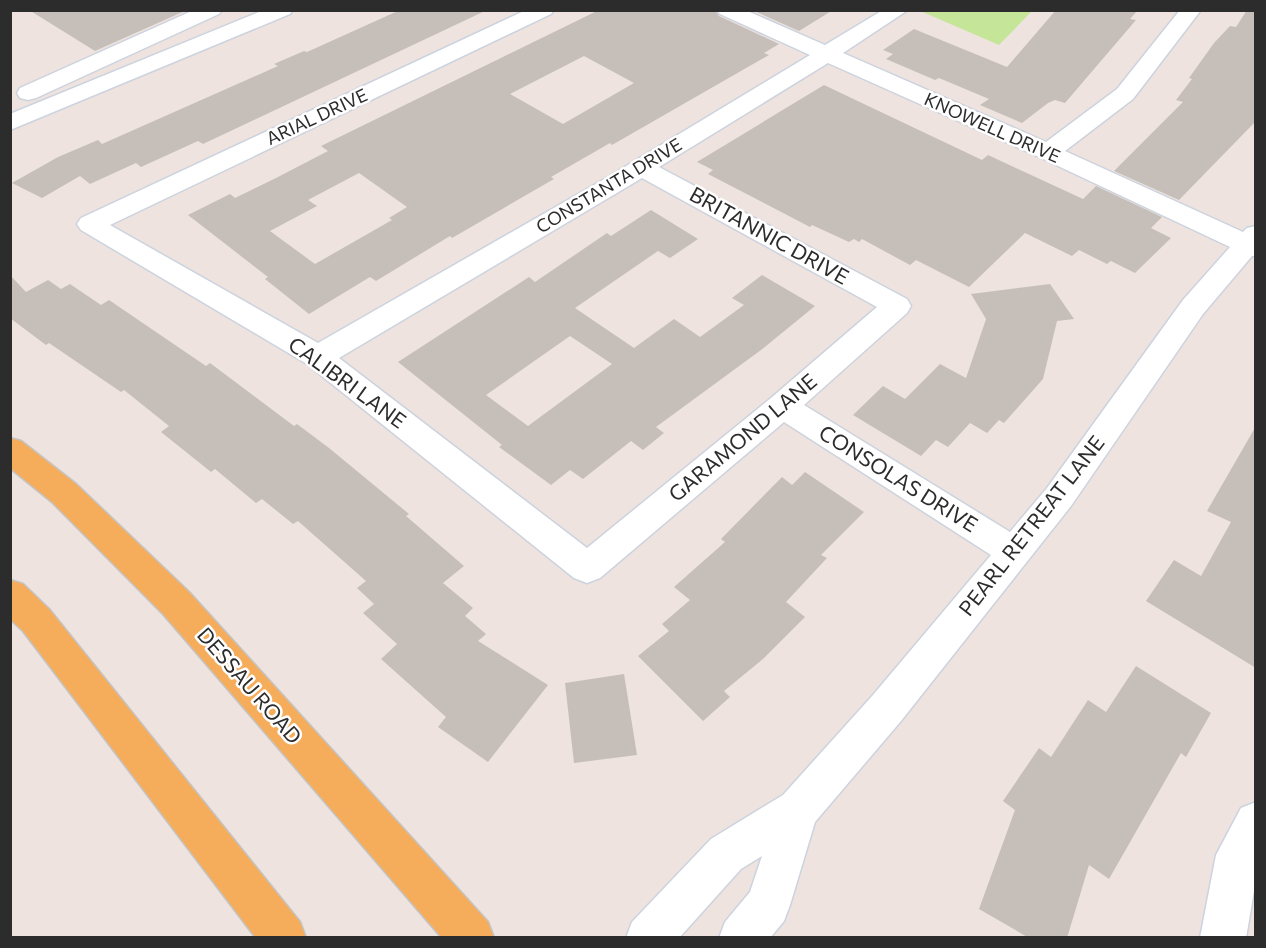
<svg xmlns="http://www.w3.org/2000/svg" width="1266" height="948" viewBox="0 0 1266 948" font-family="Commissioner,sans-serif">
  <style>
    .green { fill: #c5e699 }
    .building { fill: #c6bfb9; fill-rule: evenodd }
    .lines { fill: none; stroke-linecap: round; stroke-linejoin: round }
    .minor-casing { stroke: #ccd3de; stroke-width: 3 }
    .major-casing { stroke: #c4c4c4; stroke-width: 3 }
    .minor { fill: #fff; fill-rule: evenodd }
    .major { fill: #f5ad5c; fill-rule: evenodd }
    .labels { text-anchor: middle; stroke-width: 5; stroke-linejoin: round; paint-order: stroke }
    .far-street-label { font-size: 18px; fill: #2c2c2c; stroke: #fff }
    .street-label { font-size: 21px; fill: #2c2c2c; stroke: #fff }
  </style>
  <rect width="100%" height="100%" fill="#eee3de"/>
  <path class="green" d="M918,10H1032V11L999,45Z"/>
  <g class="building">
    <path d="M29,10H187L95,51Z"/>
    <path d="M400,10H487L203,144L198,141L141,167L136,163L90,184L80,176L42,198L12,183L58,157L98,140L102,144L278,66L274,64L304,51L307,52Z"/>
    <path d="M599,10H715L719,16L779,44L764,53L769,55L612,145L610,143L551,177L554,179L452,238L450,236L376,281L370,277L309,314L265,279L268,277L188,215L230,194L235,198L276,178L328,151L321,146ZM584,56L634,83L563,124L510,94ZM359,173L407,207L389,218L392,220L315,264L270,231L317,206L308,200Z"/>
    <path d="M752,10H833L799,31Z"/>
    <path d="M1056,10H1138L1130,19L1136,20L1065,103L1055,100L1048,103L1022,123L980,105L989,99L939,78L935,80L886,59L893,54L883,50L914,29L1007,67Z"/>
    <path d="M1247,10H1256V121L1179,200L1114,171L1183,102L1176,100L1192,79L1189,78L1214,43L1230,26L1236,27Z"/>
    <path d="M824,85L982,160L988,155L1083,199L1096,186L1162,217L1151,228L1171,238L1135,273L1111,261L1107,264L1079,250L1072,256L1025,233L969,287L916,260L910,265L862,239L859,242L854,239L849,242L812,225L810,227L708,174L713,170L697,162Z"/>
    <path d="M651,210L698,239L670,258L658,251L575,308L634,348L674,319L700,337L744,305L732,298L762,275L815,306L761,350L656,427L664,433L643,450L631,441L583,479L570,470L551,485L499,447L502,445L398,362L529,277L535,282L607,233L611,236ZM570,336L612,364L528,426L486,395Z"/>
    <path d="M10,275L26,292L48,280L61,289L70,284L101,305L109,300L206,366L210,363L294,426L297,424L329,448L409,514L406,516L464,566L443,583L473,608L465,616L486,634L478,641L548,685L488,762L438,727L446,717L381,659L397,644L363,613L374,604L357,588L366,581L298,521L293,524L262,499L256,503L215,469L211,472L161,432L169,426L124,390L121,392L49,343L46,345L10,318Z"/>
    <path d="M1050,284L1074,319L1057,321L1043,379L1004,423L999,420L987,433L970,423L948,447L936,440L921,456L853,415L883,386L905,399L940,364L966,378L986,319L971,294Z"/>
    <path d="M1256,426V668L1146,601L1174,560L1201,576L1231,522L1207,511Z"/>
    <path d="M805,472L864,512L821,555L827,558L786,602L805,617L763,659L724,691L730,697L703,721L638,656L669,631L662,624L690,600L674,587L725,542L721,539L782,477L792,485Z"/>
    <path d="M1136,666L1211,713L1186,757L1181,753L1109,879L1089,865L1067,938H1029L979,909L1015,810L1003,801L1039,748L1051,757L1088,700L1106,712Z"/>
    <path d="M624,674L637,755L574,763L565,683Z"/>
  </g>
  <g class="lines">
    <g class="minor-casing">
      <g id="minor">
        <path d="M194,10H222L219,14L36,98L28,100L20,98L17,93L20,88Z"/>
        <path d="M264,10H293L290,14L10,130V114Z"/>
        <path d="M526,10H554L551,14L110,225L318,343L608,177L810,55L720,14L717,10H745L825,45L883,10H908L843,53L1046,142L1117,89L1180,10H1201L1133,99L1065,151L1243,232L1247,228L1256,226V256H1252L1203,314L1071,506L901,721L815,822L790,905L784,921L770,938H719L725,922L750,892L762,856L741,869L679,938H626L632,922L711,839L783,795L873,695L991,555L784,422L600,578L587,583L574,578L307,364L81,230L77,224L81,218ZM828,63L1039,157L1230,247L1183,300L1047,488L1010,532L804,405L907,313L911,306L907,299L659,167ZM642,178L877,307L771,398L587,548L339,358Z"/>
        <path d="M1256,802V879L1246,938H1200L1216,855L1241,808Z"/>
      </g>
    </g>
    <g class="major-casing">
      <g id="major">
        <path d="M10,438L21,441L76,484L189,592L488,922L494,938H442L163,614L52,502L10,468Z"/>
        <path d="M10,580L23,584L49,609L300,922L306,938H256L23,631L10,619Z"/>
      </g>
    </g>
    <use href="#minor" class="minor"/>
    <use href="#major" class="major"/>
  </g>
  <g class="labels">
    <g class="far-street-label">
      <text transform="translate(317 117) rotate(-25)" y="6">ARIAL DRIVE</text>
      <text transform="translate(992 128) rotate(24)" y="6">KNOWELL DRIVE</text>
      <text transform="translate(609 186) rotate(-31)" y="6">CONSTANTA DRIVE</text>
    </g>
    <g class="street-label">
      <text transform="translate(769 236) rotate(29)" y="7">BRITANNIC DRIVE</text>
      <text transform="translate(347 383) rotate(36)" y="7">CALIBRI LANE</text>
      <text transform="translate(743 438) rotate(-40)" y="7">GARAMOND LANE</text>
      <text transform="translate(898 479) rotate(32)" y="7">CONSOLAS DRIVE</text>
      <text transform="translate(1032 526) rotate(-52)" y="7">PEARL RETREAT LANE</text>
      <text transform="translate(249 686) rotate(49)" y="7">DESSAU ROAD</text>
    </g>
  </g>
  <rect width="1266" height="948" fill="none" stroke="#2c2c2c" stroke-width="24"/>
</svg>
